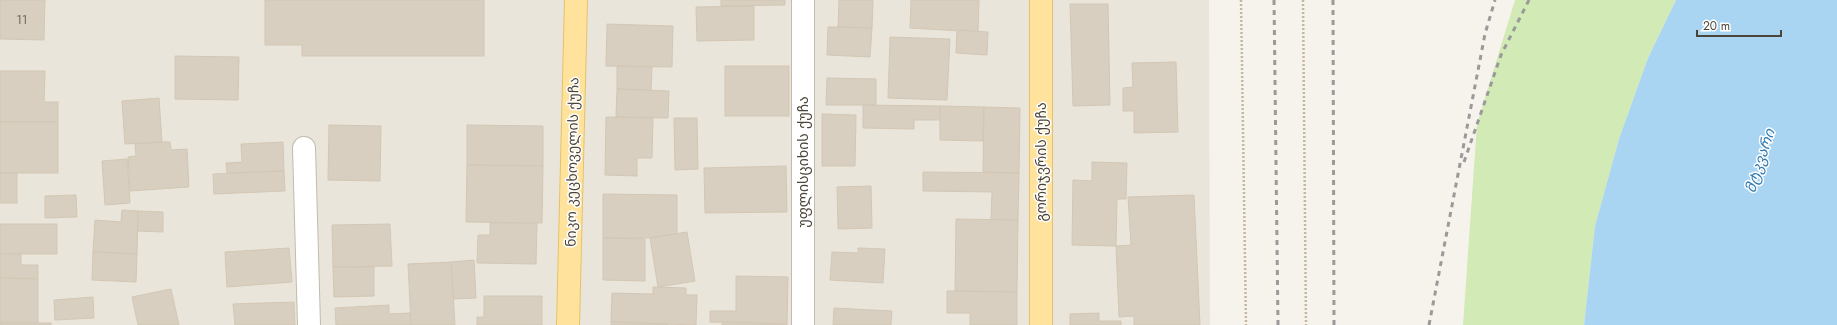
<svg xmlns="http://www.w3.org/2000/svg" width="1837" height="325" viewBox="0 0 1837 325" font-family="Jost,'Noto Sans Georgian',sans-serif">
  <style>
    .residential { fill: #eae5da }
    .green { fill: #d2eab5 }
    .water { fill: #a9d4f2 }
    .building { fill: #d8cfc1; stroke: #d3c7b4 }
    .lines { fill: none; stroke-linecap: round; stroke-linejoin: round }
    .minor-casing { stroke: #c2bbae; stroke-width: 24 }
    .major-casing { stroke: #e6c16a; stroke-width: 24 }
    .path { stroke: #c4b79f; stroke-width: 2.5; stroke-dasharray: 2 2; stroke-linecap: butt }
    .minor { stroke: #fff; stroke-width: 22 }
    .major { stroke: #ffe39c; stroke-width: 22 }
    .rail { stroke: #9a9a9a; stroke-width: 3; stroke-dasharray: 5 5; stroke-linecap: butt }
    .labels { text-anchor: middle; stroke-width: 3; stroke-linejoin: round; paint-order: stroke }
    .number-label { font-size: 12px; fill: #6e675b }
    .street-label { font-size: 14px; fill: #4b4439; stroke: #fff }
    .water-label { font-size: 15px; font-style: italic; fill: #2e7ab2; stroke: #fff }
  </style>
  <rect width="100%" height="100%" fill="#f6f3ec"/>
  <path class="residential" d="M0,0H1209L1210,325H0Z"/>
  <path class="green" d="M1515,0H1676L1648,58L1619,139L1595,226L1584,325H1463L1477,124Z"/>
  <path class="water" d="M1676,0H1837V325H1584L1595,226L1619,139L1648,58Z"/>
  <g class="building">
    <path d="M0,0H45L44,40L0,39Z"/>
    <path d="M265,0H484V56H302V45H265Z"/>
    <path d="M721,0H785V5L721,6Z"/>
    <path d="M839,0H873L872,28L838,27Z"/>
    <path d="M911,0H979L978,32L910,28Z"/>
    <path d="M1070,4H1108L1110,105L1073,106Z"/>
    <path d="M754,6V40L697,41L696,7Z"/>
    <path d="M607,24L673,26L672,67L606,66Z"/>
    <path d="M828,27L872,28L870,57L827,55Z"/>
    <path d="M957,30L988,32L987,55L956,53Z"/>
    <path d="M890,37L950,39L947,100L888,98Z"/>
    <path d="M175,56L239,57L238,100L175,99Z"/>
    <path d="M1176,62L1178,132L1134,133V111H1123V88L1133,87L1132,63Z"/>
    <path d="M617,66L652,67L651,90L617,89Z"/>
    <rect x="725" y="66" width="64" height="50"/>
    <path d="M0,71H45L44,102H58V122H0Z"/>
    <path d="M827,78L876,79V105H826Z"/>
    <path d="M617,89L669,91L668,118L616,117Z"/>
    <path d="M159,98L162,142L125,144L122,101Z"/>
    <path d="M863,105L940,106L941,120H914V129L863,128Z"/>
    <path d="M940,106L984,107L983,141L940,140Z"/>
    <path d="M984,107L1020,108L1019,173L983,172Z"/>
    <path d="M822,114L856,115L855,166H822Z"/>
    <path d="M606,117L653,118L652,158H637V176L605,175Z"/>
    <path d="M674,118H697L698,169L675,170Z"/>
    <rect x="0" y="122" width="58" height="51"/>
    <path d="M329,125L381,126L380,181L328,180Z"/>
    <path d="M467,125L543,126V166L467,165Z"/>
    <path d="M162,142H170L171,150L187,149L189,187L130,191L128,157L136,156L135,144Z"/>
    <path d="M283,142L284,171L227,173L226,163L242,162L241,144Z"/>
    <path d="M127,159L130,203L105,205L102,161Z"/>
    <path d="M1092,162L1127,163L1126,199H1117L1116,246L1072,245L1073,180L1092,181Z"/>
    <path d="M467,165L543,166L542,223L466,222Z"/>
    <path d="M786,166L787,212L705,213L704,168Z"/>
    <path d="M284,171L285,191L214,194L213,174Z"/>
    <path d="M923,172L1019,173L1018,220H991L992,192L923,191Z"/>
    <rect x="0" y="173" width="17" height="30"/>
    <path d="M871,186L872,228L838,229L837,187Z"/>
    <path d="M603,194L677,195V234L650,238H603Z"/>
    <path d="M76,195L77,217L45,218V196Z"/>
    <path d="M1194,195L1200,325H1134V316L1119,317L1116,246L1131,245L1128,197Z"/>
    <path d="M122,210L138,211L137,254L93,252L95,220L121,222Z"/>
    <path d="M138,211L163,212V232L138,231Z"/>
    <path d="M956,219L1018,220L1017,292L955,291Z"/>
    <path d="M490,223H537L536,264L477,263L478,235H490Z"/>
    <rect x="0" y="224" width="57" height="30"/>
    <path d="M390,224L392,266L333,267L332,225Z"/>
    <path d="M687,232L695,281L658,287L650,238Z"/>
    <path d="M603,238L645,239V281L603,280Z"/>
    <path d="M289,248L292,282L227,287L225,252Z"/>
    <path d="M858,248L885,249L883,283L830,280L832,252L858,253Z"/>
    <path d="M93,252L137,254L136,282L92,280Z"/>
    <path d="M0,254H21V265H38V279L0,278Z"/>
    <path d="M474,260L476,298L453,299L451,262Z"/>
    <path d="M451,262L455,325H411L408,264Z"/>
    <path d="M333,267H374V296L334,297Z"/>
    <path d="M736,276L788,277L787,324L710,322V311H736Z"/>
    <path d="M0,278L38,279V323H0Z"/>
    <path d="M653,287L686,288V295H697L696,325L611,322L612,293L653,294Z"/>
    <path d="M171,289L179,325H138L132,297Z"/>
    <path d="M947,291L1017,292V325H970V313H947Z"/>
    <path d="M484,296H542V325H477V317H484Z"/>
    <path d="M93,297L94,318L55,320L54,300Z"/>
    <path d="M294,302L295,325H235L233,304Z"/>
    <path d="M389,305V314L410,313L411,325H336L335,308Z"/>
    <path d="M834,308L892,311L891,325H833Z"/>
    <path d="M1099,313V321H1121V325H1070V314Z"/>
    <path d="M611,322L668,324V325H611Z"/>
    <path d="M722,322L787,324V325H722Z"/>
    <rect x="0" y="323" width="51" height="2"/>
  </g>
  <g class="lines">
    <g class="minor-casing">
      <g id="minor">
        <path d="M304,148L309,325"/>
        <path d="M803,325V0"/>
      </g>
    </g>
    <g class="major-casing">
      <g id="major">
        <path d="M568,325L576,0"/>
        <path d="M1041,325V0"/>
      </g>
    </g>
    <g class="path">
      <path d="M1241,0L1246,325"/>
      <path d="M1303,0L1306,325"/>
    </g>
    <use href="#minor" class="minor"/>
    <use href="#major" class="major"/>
    <g class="rail">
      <path d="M1274,0L1278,325"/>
      <path d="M1333,0L1334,325"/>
      <path d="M1464,162L1501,55L1529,0"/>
      <path d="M1429,325L1485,34L1495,0"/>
    </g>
  </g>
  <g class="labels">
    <g class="number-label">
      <text x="22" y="24">11</text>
    </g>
    <g class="street-label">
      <text transform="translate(572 162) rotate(-89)" y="5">ნიკო კეცხოველის ქუჩა</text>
      <text transform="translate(803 162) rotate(-90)" y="5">უფლისციხის ქუჩა</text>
      <text transform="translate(1041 162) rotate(-90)" y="5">გორიჯვრის ქუჩა</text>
    </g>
    <g class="water-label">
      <text transform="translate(1760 161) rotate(-72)" y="5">მტკვარი</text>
    </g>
  </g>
  <path d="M1697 30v6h84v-6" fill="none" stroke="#4b4439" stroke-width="2"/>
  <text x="1703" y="30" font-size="12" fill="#4b4439" stroke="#ffffff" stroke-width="3" paint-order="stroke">20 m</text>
</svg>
